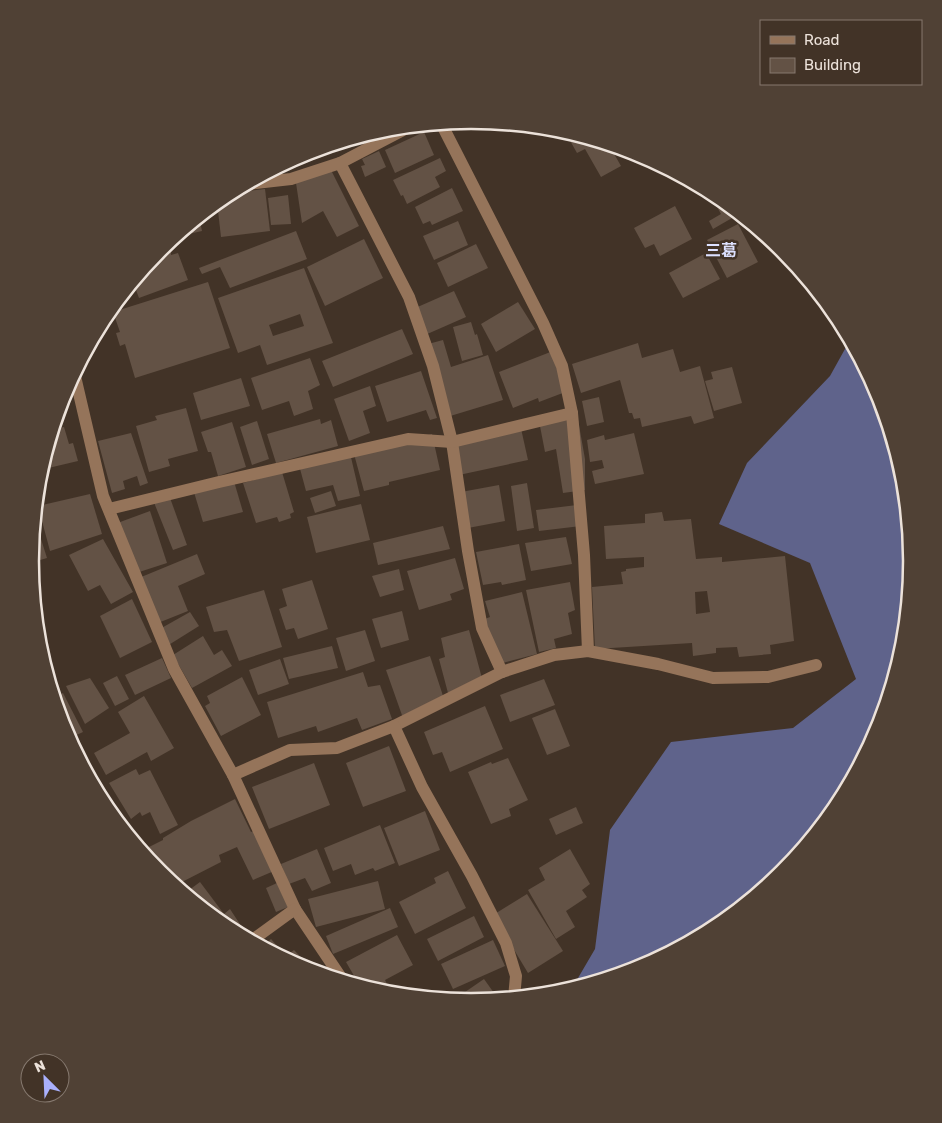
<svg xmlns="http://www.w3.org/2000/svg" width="942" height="1123" viewBox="0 0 942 1123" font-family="Rubik,'Noto Sans JP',sans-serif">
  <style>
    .forest { fill: #5f638b }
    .building { fill: #635245; fill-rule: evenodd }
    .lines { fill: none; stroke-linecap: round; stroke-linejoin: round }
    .minor { stroke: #95745a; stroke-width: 12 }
    .labels { text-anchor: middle; stroke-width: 5; stroke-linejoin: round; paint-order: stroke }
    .quarter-label { font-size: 16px; font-weight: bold; fill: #dde1ff; stroke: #423327 }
    .rim { fill: none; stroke: #ece2da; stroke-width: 2.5 }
  </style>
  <rect width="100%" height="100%" fill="#423327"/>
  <path class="forest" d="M850,340L879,393L904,476L912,562L903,648L878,731L838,807L783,874L716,928L639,969L571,990L595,949L610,830L671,742L793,728L856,679L810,563L719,524L747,463L830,376Z"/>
  <g class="building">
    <path d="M424,132L434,155L395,173L385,150Z"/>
    <path d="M573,134L609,145L621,166L601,177L585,149L577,153L568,137Z"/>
    <path d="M379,151L386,167L365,177L361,166L365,165L362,159Z"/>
    <path d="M302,154L305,161L265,175L264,174Z"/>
    <path d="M440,158L446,171L435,177L440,187L407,204L403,195L401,196L393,180Z"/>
    <path d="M330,168L359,226L337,237L323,211L302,223L296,183Z"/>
    <path d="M452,188L463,211L432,225L430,221L423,224L415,207Z"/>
    <path d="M265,189L270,231L221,237L217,202L229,193Z"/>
    <path d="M708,191L716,195L739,214L713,229L709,221L721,214Z"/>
    <path d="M288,195L291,224L271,225L268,198Z"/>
    <path d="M675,206L692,239L660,256L654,244L645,248L634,228Z"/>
    <path d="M199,217L202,231L180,236V233Z"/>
    <path d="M458,221L468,245L434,260L423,236Z"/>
    <path d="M738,224L758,262L727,278L707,240Z"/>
    <path d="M296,231L307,259L230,288L220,267L202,274L199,268Z"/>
    <path d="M177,235L178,243L164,246L171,240Z"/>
    <path d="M364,239L383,278L325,306L307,267Z"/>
    <path d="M476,244L488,268L448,287L437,263Z"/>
    <path d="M171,251V255L178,253L188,280L139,298L133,282L154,257Z"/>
    <path d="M706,253L720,279L683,298L669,273Z"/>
    <path d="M304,268L333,343L267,365L260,345L238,353L218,298ZM300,314L304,326L273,336L269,325Z"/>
    <path d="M208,282L230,348L135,378L125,344L120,346L116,333L120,332L113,312Z"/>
    <path d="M454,291L466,317L425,335L413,309Z"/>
    <path d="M518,302L535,329L496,352L481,324Z"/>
    <path d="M471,322L475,335L477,334L483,355L462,361L453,327Z"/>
    <path d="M402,329L413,354L333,387L322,361Z"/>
    <path d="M443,340L451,367L488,355L503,400L447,417L428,344Z"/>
    <path d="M638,343L642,358L673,349L680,372L700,366L714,418L694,424L691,416L642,427L640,418L634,419L632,413H629L620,380L581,393L572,364Z"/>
    <path d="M553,351L568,391L539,402L538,398L513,408L499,372Z"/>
    <path d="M310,358L320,385L308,391L313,409L294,416L289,401L262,410L251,378Z"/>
    <path d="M732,367L742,403L714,411L705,381L713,379L711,372Z"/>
    <path d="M421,371L437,418L430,420L426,410L387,422L375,386Z"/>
    <path d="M241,378L250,406L201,420L193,393Z"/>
    <path d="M370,386L376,406L363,411L370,433L349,441L334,399Z"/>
    <path d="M599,397L604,422L587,426L582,401Z"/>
    <path d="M186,408L198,451L168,459L170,466L149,472L136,426L157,420L155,416Z"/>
    <path d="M577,414L585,459V490L563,493L556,449L545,452L539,421Z"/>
    <path d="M320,419L321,424L331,420L338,446L276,463L267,434Z"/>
    <path d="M257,421L269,459L252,465L240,427Z"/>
    <path d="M232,422L246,467L218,476L211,452H208L201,432Z"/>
    <path d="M520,424L528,460L459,475L451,439Z"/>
    <path d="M64,427L69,444L73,443L78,461L40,470L52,430Z"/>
    <path d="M131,433L148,483L140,486L137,476L123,481L125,489L112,493L98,441Z"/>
    <path d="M634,433L644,474L595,484L592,471L604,468L602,460L590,462L587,440L604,435L605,440Z"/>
    <path d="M432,434L440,470L389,482V485L364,491L354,454Z"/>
    <path d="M350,453L360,496L338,501L333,485L306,491L299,465Z"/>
    <path d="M282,472L294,512L290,514L291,518L279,522L277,517L256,523L243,483Z"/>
    <path d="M233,478L243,512L203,522L193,489Z"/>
    <path d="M527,483L534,528L517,531L511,486Z"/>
    <path d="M499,485L505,521L468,528L461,492Z"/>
    <path d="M331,491L336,506L315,513L310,498Z"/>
    <path d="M90,494L102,534L50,551L38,506Z"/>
    <path d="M169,495L187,545L173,550L153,500Z"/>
    <path d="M361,504L370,540L316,553L307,517Z"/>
    <path d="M577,505L581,526L539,531L536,510Z"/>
    <path d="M150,511L167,563L130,575L112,525Z"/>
    <path d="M662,512L664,521L691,519L696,559L722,557V562L785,556L794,641L770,645L771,654L739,657L737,647L716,648V653L693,656L692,643L595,649L592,587L623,584L621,572L626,571V569L644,567V557L606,559L604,526L645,523V514ZM707,591L710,612L696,614L695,592Z"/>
    <path d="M34,517L47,558L30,563V561Z"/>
    <path d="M443,526L450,549L378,565L373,543Z"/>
    <path d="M566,537L572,564L531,571L525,543Z"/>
    <path d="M103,539L133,592L111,604L100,585L88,591L69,555Z"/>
    <path d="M519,544L526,580L502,585L501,582L483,585L476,552Z"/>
    <path d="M197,554L205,574L178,586L188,611L158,623L134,580Z"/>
    <path d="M455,558L464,589L450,594L452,600L419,610L407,571Z"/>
    <path d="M399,569L404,590L380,597L372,576Z"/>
    <path d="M312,580L328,629L298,639L294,628L286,630L279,609L287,606L282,589Z"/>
    <path d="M570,582L575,610L568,613L572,634L554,639L556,648L539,652L526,590Z"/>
    <path d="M264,590L282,647L239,661L227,630L214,632L206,607Z"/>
    <path d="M522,592L537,654L495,665L482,620L490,617L485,601Z"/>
    <path d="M132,599L152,642L120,658L100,616Z"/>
    <path d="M402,611L409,640L381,648L372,619Z"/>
    <path d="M190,612L199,626L167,646L158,630Z"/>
    <path d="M365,630L375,661L346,671L336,638Z"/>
    <path d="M469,630L483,682L448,693L439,659L445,657L441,638Z"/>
    <path d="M203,636L214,655L222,650L232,666L192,688L173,655Z"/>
    <path d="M332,646L338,668L289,679L283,658Z"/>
    <path d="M41,653L47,665L44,666L40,654Z"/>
    <path d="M430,656L445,702L403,718L386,670Z"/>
    <path d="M162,658L171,678L135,695L125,675Z"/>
    <path d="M280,659L289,684L258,695L249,670Z"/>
    <path d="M363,672L368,687L380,685L392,719L362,730L357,718L318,732L316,726L278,738L267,702Z"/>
    <path d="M117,676L129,699L115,706L103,683Z"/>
    <path d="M242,677L261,715L221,736L205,706L210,703L207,696Z"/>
    <path d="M90,678L109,708L85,724L66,686Z"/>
    <path d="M544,679L555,705L510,722L500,695Z"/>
    <path d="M63,693L83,732L68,739L63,730L54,698Z"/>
    <path d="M144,696L174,748L151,761L147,752L106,775L94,753L130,733L118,712Z"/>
    <path d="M485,706L503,749L450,772L442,752L433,755L424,732Z"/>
    <path d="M555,709L570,746L547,755L532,718Z"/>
    <path d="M389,746L406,791L363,807L346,763Z"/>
    <path d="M76,748L104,791L98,795L74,749Z"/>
    <path d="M508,758L528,800L509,809L511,816L491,824L468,772L491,762L492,764Z"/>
    <path d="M314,763L330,805L269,829L252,787Z"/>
    <path d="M136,769L139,775L150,770L178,825L160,834L150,812L142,816L140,812L131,819L109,783Z"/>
    <path d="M105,795L125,826L122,828L104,806L100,799Z"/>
    <path d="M235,799L251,832L257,830L274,871L253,880L237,847L219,855L221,862L180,883L185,893L200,882L224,914L230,909L249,938L247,939L226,928L159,873L146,857L150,855L147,848L163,840V838L191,821Z"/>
    <path d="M576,807L583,823L556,835L549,819Z"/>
    <path d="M425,811L440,850L399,866L384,828Z"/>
    <path d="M380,825L395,863L375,871L373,868L355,875L351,864L333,871L324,848Z"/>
    <path d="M129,828L140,845L137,847L125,831Z"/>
    <path d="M317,849L331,883L312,891L305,878L289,884L281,864Z"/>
    <path d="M570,849L590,884L582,890L587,897L566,911L575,927L556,939L528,890L545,880L539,868Z"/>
    <path d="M448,871L466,908L415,934L399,902L436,883L434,878Z"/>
    <path d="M378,881L385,909L316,927L308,899Z"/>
    <path d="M277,883L288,907L276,912L266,888Z"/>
    <path d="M527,894L563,951L528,973L493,915Z"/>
    <path d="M390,908L398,927L333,954L326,936Z"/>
    <path d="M474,916L484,937L438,961L427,939Z"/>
    <path d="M397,935L413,965L385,980L390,990L383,994L360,986L346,962Z"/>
    <path d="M271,939L286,956L294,950L316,973L302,969L262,948Z"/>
    <path d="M493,940L505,966L453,989L441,964Z"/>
    <path d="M484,979L499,1000L471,1002L452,1001Z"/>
    <path d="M441,992L447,1000L432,999Z"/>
  </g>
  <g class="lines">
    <g class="minor">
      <path d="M441,123L543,323L562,366L572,413L584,555L588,651"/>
      <path d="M340,163L409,297L433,366L452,442L468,551L482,628L502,672"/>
      <path d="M247,184L291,179L340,163L409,127"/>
      <path d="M74,372L103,496L174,669L233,775"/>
      <path d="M109,509L219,482L408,439L452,442L572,413"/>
      <path d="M394,726L502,672L554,655L588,651L658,664L713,678L768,677L816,665"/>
      <path d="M295,909L233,775L290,750L337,748L394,726L422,787L472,876L506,943L516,976L514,998"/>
      <path d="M251,941L295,909L344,982"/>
    </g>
  </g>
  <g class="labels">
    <g class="quarter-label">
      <text x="721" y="256">三葛</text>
    </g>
  </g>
  <path d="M0 0H942V1123H0ZM39 561a432 432 0 1 1 864 0a432 432 0 1 1-864 0Z" fill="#504135" fill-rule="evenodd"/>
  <path class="rim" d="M39 561a432 432 0 1 1 864 0a432 432 0 1 1-864 0Z"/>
  <rect x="760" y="20" width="162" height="65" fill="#423327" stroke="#86796f"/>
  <rect x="770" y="36" width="25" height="8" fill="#95745a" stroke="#86796f"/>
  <text x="804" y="45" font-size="15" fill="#ece2da">Road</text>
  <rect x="770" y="58" width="25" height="15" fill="#635245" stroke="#86796f"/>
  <text x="804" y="70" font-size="15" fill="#ece2da">Building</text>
  <g transform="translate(45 1078) rotate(336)"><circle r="24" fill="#423327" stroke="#86796f"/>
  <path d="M0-4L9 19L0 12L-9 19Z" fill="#a9b0fc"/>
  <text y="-8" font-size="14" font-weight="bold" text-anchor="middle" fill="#ece2da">N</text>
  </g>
</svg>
